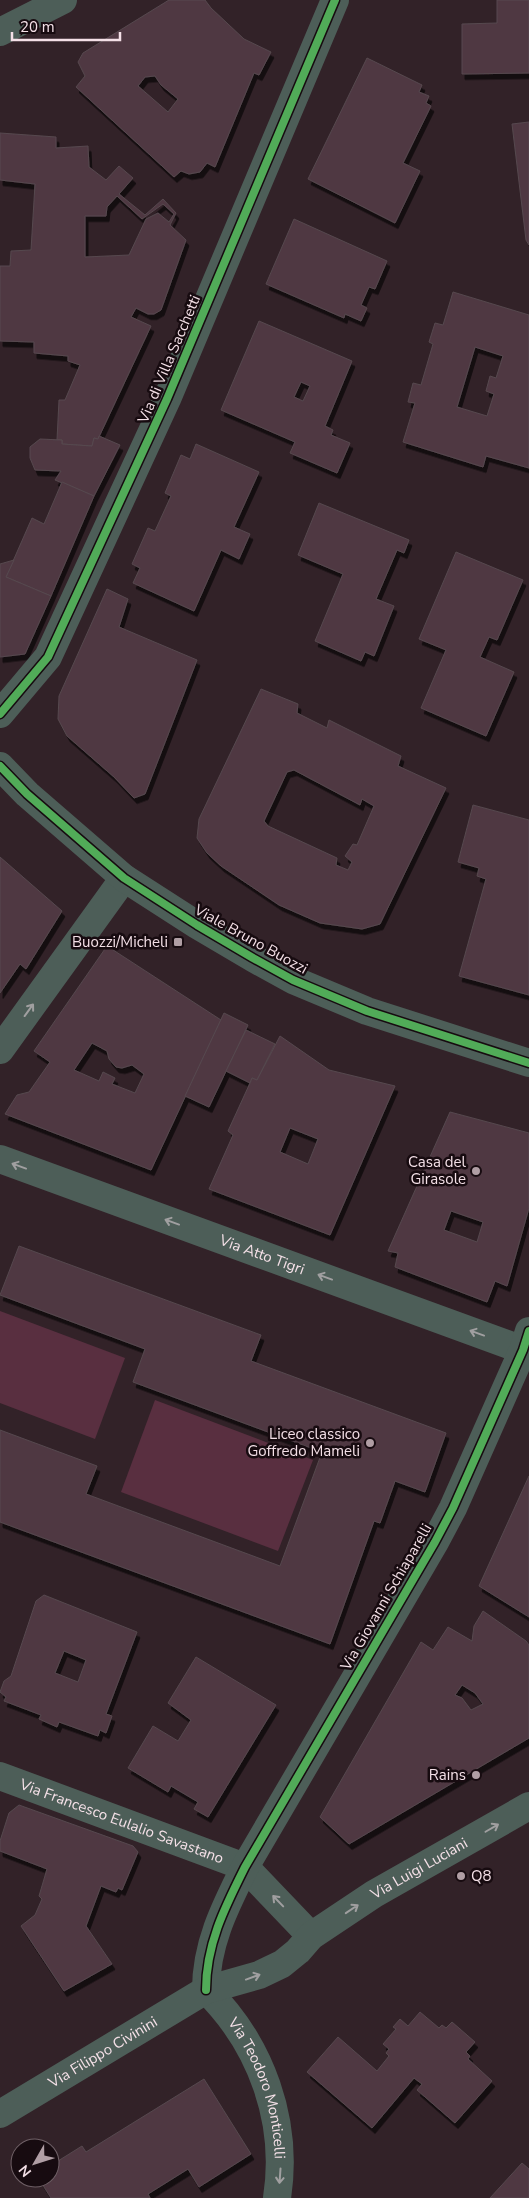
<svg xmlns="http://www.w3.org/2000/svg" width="529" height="2198" viewBox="0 0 529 2198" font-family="'Nunito Sans',sans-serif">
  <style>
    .green { fill: #592f40 }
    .building { fill: #4f3943; stroke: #56484e; fill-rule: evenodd; filter: url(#shadow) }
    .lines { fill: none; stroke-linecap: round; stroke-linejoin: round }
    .minor { stroke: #4d5e58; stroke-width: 28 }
    .tertiary { stroke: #4d5e58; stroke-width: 28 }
    .cycleway-casing { stroke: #170b10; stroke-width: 11 }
    .cycleway { stroke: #51ab58; stroke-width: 8 }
    .oneway { stroke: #a09fa0 }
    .poi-dot { fill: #b09ea4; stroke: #170b10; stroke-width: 2 }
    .labels { text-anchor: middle; stroke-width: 5; stroke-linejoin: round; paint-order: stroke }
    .street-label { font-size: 15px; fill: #f4e0e7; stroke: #170b10 }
    .poi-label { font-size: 15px; fill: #f4e0e7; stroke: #170b10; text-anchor: end }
  </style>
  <defs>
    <filter id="shadow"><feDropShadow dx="3" dy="5.5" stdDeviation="0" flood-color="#0009"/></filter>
  </defs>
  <rect width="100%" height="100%" fill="#322228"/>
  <g class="green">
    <path d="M0,1311L125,1358L95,1439L0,1403Z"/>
    <path d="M155,1400L313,1460L278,1551L121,1492Z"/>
  </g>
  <g class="building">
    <path d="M169,0H205L211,8L244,39L271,52L259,75L254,73L215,167L207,163L200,172L189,174L181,171L174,177L76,87L85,76L78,62L83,53ZM155,76L161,85L178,99L168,112L138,86L145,77Z"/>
    <path d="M497,0H529V73L462,74V24L497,23Z"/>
    <path d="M367,58L422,85L419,92L429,96L426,103L431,106L403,163L420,171L395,223L308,179Z"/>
    <path d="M529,122V245L526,240L512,124Z"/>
    <path d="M0,133L56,137V148L88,146L89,167L106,180L119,166L133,178L119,194L145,215L163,199L176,213L170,225L186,240L161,310L154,314H148L136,308L131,317L151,326L98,439L94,438L92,446L62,444V440H57L59,400H65L80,365L68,361V356L34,353V342L0,341V266H10L11,251L31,250L35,184L0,180ZM117,196L142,219L163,204L174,214L169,222L158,213L146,219L129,255L85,257V216H106L107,207Z"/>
    <path d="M294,219L387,261L375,289L369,287L361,305L367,308L361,321L345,314L344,318L266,284Z"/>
    <path d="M453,292L529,315V468L486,456L483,467L403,442L415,403L408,402L413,383L421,385L433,344L429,342L435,323L443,325ZM475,347L503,356L496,378L490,376L486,391L494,394L487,416L457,407Z"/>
    <path d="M259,321L352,361L325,426L333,430L331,435L350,443L337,473L290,453L295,442L221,410ZM301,382L310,386L303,401L294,397Z"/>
    <path d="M99,436L120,445L94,496L55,480L61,471L35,470L30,458V447L40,439L62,440V444L92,446L94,438L98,439Z"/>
    <path d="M196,444L259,472L234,527L250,534L239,559L221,550L194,611L133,583L140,568L132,564L148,528L155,531L171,496L165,493L181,455L190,459Z"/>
    <path d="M62,482L94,496L51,596L6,577L32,518L44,524Z"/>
    <path d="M319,503L409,540L404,553L397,550L376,599L394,606L374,656L365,652L361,661L315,641L343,574L298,555Z"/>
    <path d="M456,552L523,580L497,640L489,637L480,657L514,672L486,736L421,708L446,650L419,639Z"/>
    <path d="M14,560L6,577L51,596L25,654L0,657V564Z"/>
    <path d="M107,589L128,599L119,627L197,660L145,794L134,798L114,777L67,736L58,719L59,696Z"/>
    <path d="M261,689L298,704L297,713L327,728L329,720L401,756L398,766L446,788L380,924L362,929L320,923L279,905L221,866L207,853L197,838L199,819ZM294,770L360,805L362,799L374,806L357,845L353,844L345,856L352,862L348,870L336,865L337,858L268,826L264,821L287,772Z"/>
    <path d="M473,805L529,820V995L459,976L486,879L477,876L479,868L458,862Z"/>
    <path d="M0,857L62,911L26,969L20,964L0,993Z"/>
    <path d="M107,946L221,1020L151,1170L5,1114L17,1095L29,1092L50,1062L34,1051ZM92,1043L107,1051L109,1059L116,1067L122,1068L132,1065L144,1074L135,1093L112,1084L115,1078L103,1072L99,1081L74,1070Z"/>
    <path d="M224,1013L248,1025L209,1107L185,1096Z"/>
    <path d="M246,1030L275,1044L257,1080L252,1078L250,1083L226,1071Z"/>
    <path d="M280,1036L329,1070L395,1086L330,1235L209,1189L233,1135L228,1131L250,1083L252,1078L257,1080ZM290,1128L318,1139L308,1164L280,1152Z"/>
    <path d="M450,1112L529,1133V1208L507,1286L495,1281L487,1302L395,1267L398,1253L388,1251ZM451,1211L483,1222L477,1242L444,1230Z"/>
    <path d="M19,1246L261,1335L251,1361L446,1433L425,1492L395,1481L380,1523L374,1521L330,1644L0,1522V1430L97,1466L86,1494L280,1566L322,1452L133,1382L145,1349L0,1295Z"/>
    <path d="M529,1476V1617L479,1586Z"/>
    <path d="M44,1595L137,1632L106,1714L112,1716L106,1733L100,1730L98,1736L59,1722L57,1727L39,1719L41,1715L4,1701L6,1697L0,1692L4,1681L11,1676L36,1601ZM64,1651L86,1660L78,1682L55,1673Z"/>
    <path d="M483,1611L526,1641L529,1645V1738L349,1844L320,1817L421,1642L433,1650L448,1627L472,1641L474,1626ZM462,1685L475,1693L483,1704L471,1710L462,1698L455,1695Z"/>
    <path d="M196,1657L276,1705L208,1817L194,1809L198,1802L171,1786L168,1792L128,1768L153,1726L178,1741L191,1720L168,1703Z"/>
    <path d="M19,1805L133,1846L138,1852L122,1890L118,1888L116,1892L101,1886L86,1926L112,1964L64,1991L21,1926L35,1915L42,1899L39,1896L47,1869L0,1851V1841L9,1813Z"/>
    <path d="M420,2012L439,2028L442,2025L446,2028L452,2022L475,2042L466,2052L470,2056L468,2059L492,2081L455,2123L417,2090L422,2084L414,2078L372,2128L307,2072L338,2037L377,2071L389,2056L386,2053L389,2049L383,2044L396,2029L393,2027L400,2019L408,2026Z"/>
    <path d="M204,2079L251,2154L199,2187L188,2169L148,2194L150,2198H51L39,2179L50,2178V2166L82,2146L86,2152Z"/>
    <path d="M522,2163L529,2169V2198H490Z"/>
  </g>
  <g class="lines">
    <g class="minor">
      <path d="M0,32L63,0"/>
      <path d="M0,714L48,657L167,399L335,0"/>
      <path d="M0,1050L124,878"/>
      <path id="s1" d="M0,1159L523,1350"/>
      <path id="s2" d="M0,1776L245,1867L311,1936"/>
      <path id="s3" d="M206,1990C261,2044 289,2121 277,2198"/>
    </g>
    <g class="tertiary">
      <path d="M0,766L27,794L124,878L197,925L253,958L293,980L367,1011L529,1063"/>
      <path d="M206,1990C206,1944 225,1907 245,1867L435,1542L453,1508L523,1350L529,1331"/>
      <path id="s4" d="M0,2114L206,1990L259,1975L282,1964L298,1951L311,1936L374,1894L529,1806"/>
    </g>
    <g class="cycleway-casing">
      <g id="cycleway">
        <path d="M0,714L48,657L167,399L335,0"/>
        <path d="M0,766L27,794L124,878L197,925L253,958L293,980L367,1011L529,1063"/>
        <path d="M206,1990C206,1944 225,1907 245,1867L435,1542L453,1508L523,1350L529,1331"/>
      </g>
    </g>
    <use href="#cycleway" class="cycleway"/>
  </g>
  <defs><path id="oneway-shaft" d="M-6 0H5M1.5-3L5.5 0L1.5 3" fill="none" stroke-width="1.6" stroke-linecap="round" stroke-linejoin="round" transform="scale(1.25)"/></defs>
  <g class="oneway">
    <use href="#oneway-shaft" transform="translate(29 1010) rotate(-54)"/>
    <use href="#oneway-shaft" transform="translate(19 1166) rotate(-160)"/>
    <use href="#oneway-shaft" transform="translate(172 1222) rotate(-160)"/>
    <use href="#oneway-shaft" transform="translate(325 1277) rotate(-160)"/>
    <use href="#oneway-shaft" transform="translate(477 1333) rotate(-160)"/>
    <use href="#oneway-shaft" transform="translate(492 1828) rotate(-30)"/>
    <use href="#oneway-shaft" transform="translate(278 1901) rotate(-134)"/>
    <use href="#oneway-shaft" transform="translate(352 1909) rotate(-34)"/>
    <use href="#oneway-shaft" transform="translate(253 1977) rotate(-20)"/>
    <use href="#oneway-shaft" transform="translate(280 2176) rotate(94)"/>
  </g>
  <g class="poi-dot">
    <rect x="173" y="937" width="10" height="10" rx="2.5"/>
    <circle cx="476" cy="1171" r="5"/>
    <circle cx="370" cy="1443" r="5"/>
    <circle cx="476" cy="1775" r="5"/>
    <circle cx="461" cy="1876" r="5"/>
  </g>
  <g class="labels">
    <g class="street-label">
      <text transform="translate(169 359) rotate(-67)" y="5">Via di Villa Sacchetti</text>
      <text transform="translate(251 939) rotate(29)" y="5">Viale Bruno Buozzi</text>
      <text dy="5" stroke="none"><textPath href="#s1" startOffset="279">Via Atto Tigri</textPath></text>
      <text transform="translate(386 1597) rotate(-60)" y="5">Via Giovanni Schiaparelli</text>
      <text dy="5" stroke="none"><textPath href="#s2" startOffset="130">Via Francesco Eulalio Savastano</textPath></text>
      <text dy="5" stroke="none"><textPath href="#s4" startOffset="489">Via Luigi Luciani</textPath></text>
      <text dy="5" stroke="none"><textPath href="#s4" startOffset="120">Via Filippo Civinini</textPath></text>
      <text dy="5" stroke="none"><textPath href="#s3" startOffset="114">Via Teodoro Monticelli</textPath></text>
    </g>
    <g class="poi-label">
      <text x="168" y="947">Buozzi/Micheli</text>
      <text x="466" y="1167">Casa del<tspan x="466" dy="17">Girasole</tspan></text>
      <text x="360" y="1439">Liceo classico<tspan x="360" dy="17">Goffredo Mameli</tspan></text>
      <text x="466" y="1780">Rains</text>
      <text x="471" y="1881" text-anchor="start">Q8</text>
    </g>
  </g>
  <g transform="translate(35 2163) rotate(231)"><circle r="24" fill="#170b10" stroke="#6f6066"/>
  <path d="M0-4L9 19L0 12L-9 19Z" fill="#b09ea4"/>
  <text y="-8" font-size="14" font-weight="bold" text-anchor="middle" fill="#f4e0e7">N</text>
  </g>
  <path d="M12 32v8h108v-8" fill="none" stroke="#f4e0e7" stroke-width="2.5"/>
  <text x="20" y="32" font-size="15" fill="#f4e0e7" stroke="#170b10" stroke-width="4" paint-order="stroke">20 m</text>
</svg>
